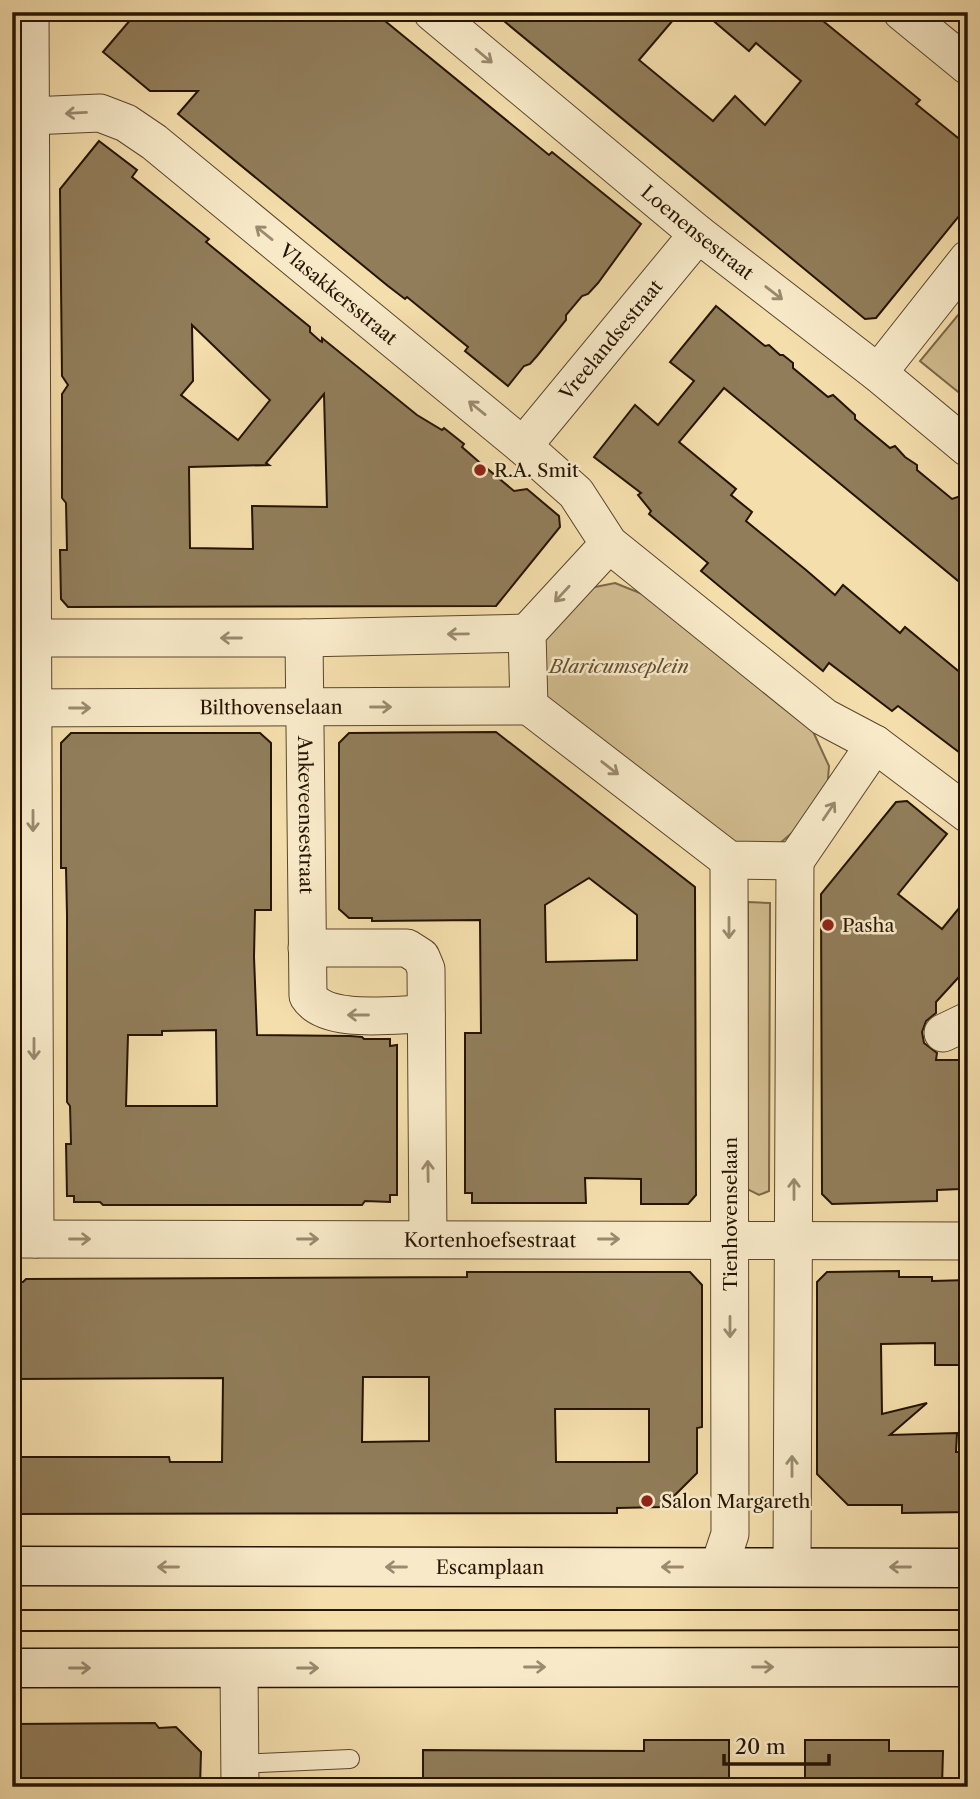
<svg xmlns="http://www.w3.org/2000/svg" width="980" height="1799" viewBox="0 0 980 1799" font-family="'Libre Caslon Text',serif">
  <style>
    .green { fill: #d1bc8f; stroke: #7c6848; stroke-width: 2 }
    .building { fill: #917d5a; stroke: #261402; stroke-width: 2; fill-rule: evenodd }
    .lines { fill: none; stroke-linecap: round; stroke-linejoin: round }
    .lane-casing { stroke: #5a462c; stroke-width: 20 }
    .street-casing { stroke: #5a462c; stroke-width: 39 }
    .secondary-casing { stroke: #261402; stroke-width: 41 }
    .lane { stroke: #f8eac9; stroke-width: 18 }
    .street { stroke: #f8eac9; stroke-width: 37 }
    .secondary { stroke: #f8eac9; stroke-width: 38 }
    .tram { stroke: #261402; stroke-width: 2 }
    .oneway { stroke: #9a8a6f }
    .poi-dot { fill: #8f2418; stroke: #f8eac9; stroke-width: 2.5 }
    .labels { text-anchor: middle; stroke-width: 5; stroke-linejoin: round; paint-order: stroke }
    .street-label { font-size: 19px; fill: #261402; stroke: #f8eac9 }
    .poi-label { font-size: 19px; fill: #261402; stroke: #f8eac9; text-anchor: start }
    .park-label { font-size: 19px; font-style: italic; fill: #624f33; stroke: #f8eac9 }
  </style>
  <rect width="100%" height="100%" fill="#f4deac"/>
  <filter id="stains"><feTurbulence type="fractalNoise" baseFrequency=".00286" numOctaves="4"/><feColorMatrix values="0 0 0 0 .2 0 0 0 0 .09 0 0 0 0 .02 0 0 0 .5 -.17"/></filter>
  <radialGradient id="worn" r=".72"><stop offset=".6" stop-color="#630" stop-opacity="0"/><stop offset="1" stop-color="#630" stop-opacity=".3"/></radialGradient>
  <g class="green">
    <path d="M968,303V400L920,361Z"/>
    <path d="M615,583L650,597L810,725L829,766L827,792L807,820L779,844L748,849L716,837L548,704L536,665L558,605L585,589Z"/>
    <path d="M748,902L770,903L769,1191L759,1195L747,1189Z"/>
  </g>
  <g class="building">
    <path d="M137,12H374L549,155L552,152L641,224L598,283L588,294L582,296L566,315V320L537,356L530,364L524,366L508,386L465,351L468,347L407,297L405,299L388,286L178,114L198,91H150L103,52Z"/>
    <path d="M493,12H680L639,60L713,121L735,96L765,125L801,81L756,43L749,51L703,12H812L920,100L916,104L968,146V205L876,318L865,319Z"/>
    <path d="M99,141L137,170L132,177L209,239L206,242L310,327V332L320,341L322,342V338L417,415L442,430L444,428L464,444L462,447L478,461L514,491L527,489L559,516L560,527L496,606L68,607L61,599L60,550H67L66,503L62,498V394L68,385L62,376L60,189ZM192,325L270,400L238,440L181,395L193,381ZM324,394L327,507L252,506L253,549L190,548L189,467L269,465L266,463Z"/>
    <path d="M716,306L765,346L769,345L780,355H783L793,363V368L828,397L833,395L855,415V419L890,448L895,446L905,457L917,465V470L952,499L967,494L968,589L724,388L679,442L736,489L731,495L752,512L746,521L806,570L835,595L843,585L900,633L905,627L968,679V759L898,706L892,711L829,663L823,671L748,610L701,571L708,563L649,514L651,511L638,495L641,493L594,457L635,405L658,425L694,381L670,362Z"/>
    <path d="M496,732L695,887L696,1195L688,1204H641V1179L585,1178L586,1203H472V1193H465V1033H481L480,920L372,921V918H349L339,909V743L349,733ZM589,878L637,915V960L546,962L545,905Z"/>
    <path d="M71,733H260L271,743V910H255L254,957L257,1035L350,1036L362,1037L364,1039H390V1046L397,1045V1195H390V1202L365,1201L362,1205H103L100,1202H74V1196H67L66,1144H71L70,1106L67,1102V915L66,868H61V743ZM216,1030L217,1106H126L128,1035H162V1031Z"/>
    <path d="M907,801L947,834L898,894L942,929L968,897V967L936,1002V1013L926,1021L922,1032L924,1043L937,1053L936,1060H960V1189L937,1190V1201L832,1204L822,1194L821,894L896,802Z"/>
    <path d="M899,1271V1277H932V1281L968,1280V1365H935V1343L881,1344L882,1414L927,1403L890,1435L957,1433L956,1452H968V1512L902,1513V1505H848L817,1474V1282L827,1272Z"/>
    <path d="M467,1272H690L702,1285V1427L697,1428V1473L663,1507L617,1508V1513L12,1514V1457H169L170,1462H222L223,1378L12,1379V1282H23L26,1279L467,1277ZM363,1377H429V1441L362,1442ZM555,1409H649V1462H556Z"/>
    <path d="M155,1723L159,1728L176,1727L201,1752L200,1787L12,1785V1724Z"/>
    <path d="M644,1740H729V1787H423V1750L644,1751Z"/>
    <path d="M805,1740H889V1751H943L942,1787H805Z"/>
  </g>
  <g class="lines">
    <g class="lane-casing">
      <path id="lane" d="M240,1764L350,1759"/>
    </g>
    <g class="street-casing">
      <g id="street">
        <path d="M30,12L35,1239"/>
        <path id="s1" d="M432,12L698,234L878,373L968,448"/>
        <path d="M902,12L968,66"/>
        <path id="s2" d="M30,116L100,113L126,123L154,142L523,446L576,493L609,544L824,717L875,744L968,814"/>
        <path d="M878,373L968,259"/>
        <path id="s3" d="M523,446L698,234"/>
        <path d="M609,544L527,633L529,706L729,860L795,861L875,744"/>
        <path d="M12,638H304L527,633"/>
        <path id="s4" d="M304,638L308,996C326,1025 395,1014 426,1014"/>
        <path id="s5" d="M12,708L529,706"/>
        <path d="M307,948H407L421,957L426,969L428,1239"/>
        <path d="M943,1033L968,1021"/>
        <path id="s6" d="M12,1239L968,1241"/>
        <path d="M719,1567L730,1534L729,860"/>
        <path d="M792,1567L795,861"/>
        <path d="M239,1668L240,1787"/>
      </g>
    </g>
    <g class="secondary-casing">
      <g id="secondary">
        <path id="s7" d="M12,1566L968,1568"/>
        <path d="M12,1668L968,1667"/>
      </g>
    </g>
    <use href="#lane" class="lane"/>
    <use href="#street" class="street"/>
    <use href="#secondary" class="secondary"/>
    <g class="tram">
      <path d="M12,1610H968"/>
      <path d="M12,1631L968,1630"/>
    </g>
  </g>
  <defs><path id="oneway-shaft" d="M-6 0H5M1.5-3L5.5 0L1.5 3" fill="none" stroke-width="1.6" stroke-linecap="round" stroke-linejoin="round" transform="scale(1.75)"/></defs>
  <g class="oneway">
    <use href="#oneway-shaft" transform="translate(484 56) rotate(40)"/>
    <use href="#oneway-shaft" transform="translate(76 113) rotate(177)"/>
    <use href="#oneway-shaft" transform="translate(264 233) rotate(-141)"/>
    <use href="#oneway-shaft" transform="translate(774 293) rotate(38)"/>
    <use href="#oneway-shaft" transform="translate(477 408) rotate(-141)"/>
    <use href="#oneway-shaft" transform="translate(562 594) rotate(133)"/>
    <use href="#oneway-shaft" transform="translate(458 634) rotate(179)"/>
    <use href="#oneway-shaft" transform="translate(231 638) rotate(-180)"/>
    <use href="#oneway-shaft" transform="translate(381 707)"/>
    <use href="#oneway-shaft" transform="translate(80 708)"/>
    <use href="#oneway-shaft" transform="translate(610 768) rotate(38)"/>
    <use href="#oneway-shaft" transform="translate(829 811) rotate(-56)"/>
    <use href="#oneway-shaft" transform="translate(33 821) rotate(90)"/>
    <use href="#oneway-shaft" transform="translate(729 928) rotate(90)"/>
    <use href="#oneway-shaft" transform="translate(358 1015) rotate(180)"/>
    <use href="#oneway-shaft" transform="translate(34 1049) rotate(90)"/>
    <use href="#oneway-shaft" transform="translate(428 1171) rotate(-91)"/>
    <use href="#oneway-shaft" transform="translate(794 1189) rotate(-90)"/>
    <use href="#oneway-shaft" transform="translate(80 1239)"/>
    <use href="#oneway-shaft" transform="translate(308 1239)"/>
    <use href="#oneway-shaft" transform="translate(609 1239)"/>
    <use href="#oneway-shaft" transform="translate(730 1327) rotate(90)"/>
    <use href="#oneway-shaft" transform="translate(792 1466) rotate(-90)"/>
    <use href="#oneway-shaft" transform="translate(168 1567) rotate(-180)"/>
    <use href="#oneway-shaft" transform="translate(396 1567) rotate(-180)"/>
    <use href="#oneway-shaft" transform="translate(672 1567) rotate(-180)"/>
    <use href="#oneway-shaft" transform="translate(900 1567) rotate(-180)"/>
    <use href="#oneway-shaft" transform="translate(535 1667)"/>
    <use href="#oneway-shaft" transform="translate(763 1667)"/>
    <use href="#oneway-shaft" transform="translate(80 1668)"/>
    <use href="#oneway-shaft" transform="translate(308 1668)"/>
  </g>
  <g class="poi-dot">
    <circle cx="480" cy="470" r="7"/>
    <circle cx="828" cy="925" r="7"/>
    <circle cx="647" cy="1501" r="7"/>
  </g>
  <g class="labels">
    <g class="street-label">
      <text dy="7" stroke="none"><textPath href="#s1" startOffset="345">Loenensestraat</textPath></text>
      <text dy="7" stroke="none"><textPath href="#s2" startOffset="371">Vlasakkersstraat</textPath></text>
      <text dy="7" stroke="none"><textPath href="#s3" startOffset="138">Vreelandsestraat</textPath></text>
      <text dy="7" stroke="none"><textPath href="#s5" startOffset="259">Bilthovenselaan</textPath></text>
      <text dy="7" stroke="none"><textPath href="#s4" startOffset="177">Ankeveensestraat</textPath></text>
      <text transform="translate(730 1214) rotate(-90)" y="7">Tienhovenselaan</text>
      <text dy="7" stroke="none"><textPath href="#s6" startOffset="478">Kortenhoefsestraat</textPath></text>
      <text dy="7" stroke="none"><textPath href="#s7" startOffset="478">Escamplaan</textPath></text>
    </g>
    <g class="poi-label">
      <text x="494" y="477">R.A. Smit</text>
      <text x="842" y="932">Pasha</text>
      <text x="661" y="1508">Salon Margareth</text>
    </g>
    <g class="park-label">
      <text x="619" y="673">Blaricumseplein</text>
    </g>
  </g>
  <rect width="980" height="1799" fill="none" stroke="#f4deac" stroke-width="42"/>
  <rect x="14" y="14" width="952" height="1771" fill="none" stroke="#261402" stroke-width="3.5"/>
  <rect x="21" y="21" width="938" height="1757" fill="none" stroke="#261402" stroke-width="2"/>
  <path d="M724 1754v10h105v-10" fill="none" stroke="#261402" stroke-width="3.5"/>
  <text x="735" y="1754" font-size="21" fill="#261402" stroke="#f8eac9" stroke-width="5" paint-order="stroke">20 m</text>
  <rect width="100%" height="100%" filter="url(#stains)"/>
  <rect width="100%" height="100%" fill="url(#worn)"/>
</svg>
